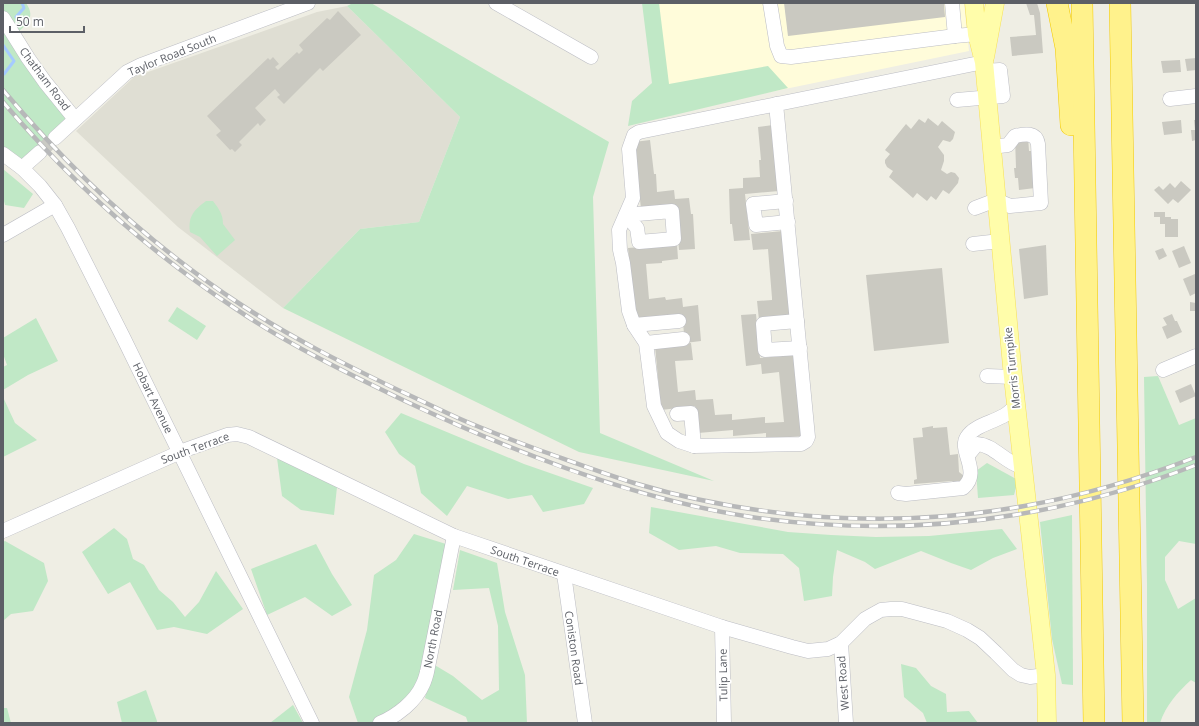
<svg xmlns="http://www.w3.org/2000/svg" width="1199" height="726" viewBox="0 0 1199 726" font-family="'Open Sans',sans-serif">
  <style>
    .commercial { fill: #fffcda }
    .education { fill: #dfded3 }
    .green { fill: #c0e8c6 }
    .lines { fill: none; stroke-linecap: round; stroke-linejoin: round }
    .stream { stroke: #a5cbff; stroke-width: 3 }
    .building { fill: #cac9c1 }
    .minor-tunnel { stroke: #cacac4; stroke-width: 14; stroke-dasharray: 14 7; stroke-linecap: butt }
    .minor-casing { stroke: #bcbdc4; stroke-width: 15 }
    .major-casing { stroke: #f7e156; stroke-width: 19 }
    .highway-casing { stroke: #f4cb00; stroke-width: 22 }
    .minor { stroke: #fff; stroke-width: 14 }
    .major { stroke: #fffdaa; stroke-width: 18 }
    .highway { stroke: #fff28c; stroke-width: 21 }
    .rail-casing { stroke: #b7b8b9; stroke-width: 4.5 }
    .rail { stroke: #fff; stroke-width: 3; stroke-dasharray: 9; stroke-linecap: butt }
    .labels { text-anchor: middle; stroke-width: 3.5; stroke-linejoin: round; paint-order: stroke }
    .street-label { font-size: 11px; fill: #5c5f66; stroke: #fff }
  </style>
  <rect width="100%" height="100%" fill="#efeee4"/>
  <path class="commercial" d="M649,3H964L969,51L659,115Z"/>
  <path class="education" d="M347,6L460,117L419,222L360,229L283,308L178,227L76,131L134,77L317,12Z"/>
  <g class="green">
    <path d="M3,3H26C37,19 25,25 14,36L75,119L22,168L3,151Z"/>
    <path d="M353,3H371L609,142L593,197L600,433L714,481L579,452L283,308L360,229L419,222L460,117L347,6Z"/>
    <path d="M642,3H659L669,84L768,66L788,88L628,126L632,101L652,83Z"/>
    <path d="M3,169L33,194L24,208L5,205L3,197Z"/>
    <path d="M206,201H213C219,209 223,214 223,224L235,240L217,256L200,237L190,232C188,216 194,210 206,201Z"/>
    <path d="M177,307L206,326L197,340L168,321Z"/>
    <path d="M36,318L58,361L28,375L3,390V367L7,365L3,354V338Z"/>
    <path d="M1158,376L1179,425L1196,418V544L1179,541L1165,557V580L1178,609L1196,598V683L1191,680C1177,693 1166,705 1160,723H1147V584L1144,377Z"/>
    <path d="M3,397L15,423L37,440L3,457Z"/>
    <path d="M401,413L524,464L593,488L584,504L543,512L532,495L508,499L467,486L447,516L421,493L415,466L399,454L385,432Z"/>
    <path d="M277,458L337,487L334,515L301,510L282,496Z"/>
    <path d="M987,463L1018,480L1014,495L978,498L976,471Z"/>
    <path d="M651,507L788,532L831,535L876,537L929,536L1002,529L1017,549L993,558L971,570L951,563L921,551L875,569L865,562L837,550L833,577L832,596L804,601L799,568L783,554L740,553L716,546L679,550L649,533Z"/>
    <path d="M1072,515L1073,685L1062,684L1052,639L1040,522Z"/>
    <path d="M114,528L127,539L133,559L144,565L159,590L173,602L185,617L199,602L216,571L243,609L207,634L174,627L157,630L130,582L108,594L82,552Z"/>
    <path d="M414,534L446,544L421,680L403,703L375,722L358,723L349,697L367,630L374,575L396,560Z"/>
    <path d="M5,541L44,563L48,581L33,611L11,614L3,621V542Z"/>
    <path d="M316,544L332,574L352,605L332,616L305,597L267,615L251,569Z"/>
    <path d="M460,550L497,563L505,612L525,675L527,723H468L466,717L425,698L433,664L453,676L482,700L499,690L498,626L489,588L453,590Z"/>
    <path d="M901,664L916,668L931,686L946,694L947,712L969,711L978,723H927L923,713L904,697Z"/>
    <path d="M146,690L157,721V723H122L117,702Z"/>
    <path d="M293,705L303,723H270Z"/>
    <path d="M3,708H7L11,723H3Z"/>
  </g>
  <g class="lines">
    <g class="stream">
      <path d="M16,17L24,8L22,3"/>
      <path d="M3,45L14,61L4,74"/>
    </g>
  </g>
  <g class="building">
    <path d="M784,3H944L945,17L788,36Z"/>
    <path d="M1026,3H1037L1040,13L1043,53L1012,56L1010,37L1036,35L1034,15H1030Z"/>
    <path d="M338,11L361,35L323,71L320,68L284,104L277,97L280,95L275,89L255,108L266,120L260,126L258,123L239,142L242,145L235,152L232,149L230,150L216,135L221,131L207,116L268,58L270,60L273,57L279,64L275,67L278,70L297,52L299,54L303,50L299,45L327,18L330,20Z"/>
    <path d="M1196,58V70L1187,71L1185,59Z"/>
    <path d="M1180,60L1181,72L1163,73L1161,61Z"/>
    <path d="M928,118L938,126L942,121L955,132L953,139L950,142L943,140L938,147L944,155V161L941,170L947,174L951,172L955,173L959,178L958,183L949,194L943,190L936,200L931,196L927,201L917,193L913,198L889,177L893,171L887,167L885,163V160L890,154L885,150L906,124L911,129L919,119L925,123Z"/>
    <path d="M1181,120L1182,133L1164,135L1162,122Z"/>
    <path d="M1194,120H1196V130H1195Z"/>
    <path d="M773,125L779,191L745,194L750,240L734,241L732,224H730V221L729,189L743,188V178L760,177L759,160H761L758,127Z"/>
    <path d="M1191,130H1196V140L1192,141Z"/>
    <path d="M1028,137L1029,151H1033L1035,188L1019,190L1018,178H1015L1014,168H1016L1015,138Z"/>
    <path d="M650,140L654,174H656L657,192L674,190L675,199L689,198L691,214H693L695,249L679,250L675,206L641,209L634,142Z"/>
    <path d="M1181,181L1191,190L1178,203L1173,199L1168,204L1154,190L1159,186L1163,190L1170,183L1175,188Z"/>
    <path d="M1154,212H1165V217H1171V219H1178V237H1165V224H1160V217H1154Z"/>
    <path d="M783,231L791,317L759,320L757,301L772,300V298L768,249L753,250L751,234Z"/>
    <path d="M677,244L678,259L662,261V263L646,264L649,299L665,297L666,300L682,298L683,307L698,305L701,341L685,343L682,314L635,318L628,248Z"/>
    <path d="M1046,245L1048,295L1024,299L1019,249Z"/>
    <path d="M1184,246L1191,263L1179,268L1172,251Z"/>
    <path d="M1163,248L1167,256L1159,260L1155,251Z"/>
    <path d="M942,268L949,343L874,351L866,275Z"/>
    <path d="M1195,274L1196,293L1190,296L1183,279Z"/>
    <path d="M1190,302L1196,303V311H1190Z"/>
    <path d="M756,314L760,358L795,355L798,388H796L798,403H799L803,436L766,439V433L733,436V430L698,433L695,406L661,410L655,346L691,343L693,360L675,361L678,392L695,390L696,400L713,399L715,415L732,414V420L765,417V423L784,422L779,372L762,374L761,364L746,366L741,315Z"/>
    <path d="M1172,314L1175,321H1177L1182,332L1167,339L1162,327L1167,325L1163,318Z"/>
    <path d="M1191,384L1196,396L1180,403L1175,391Z"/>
    <path d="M933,426V428L947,427L950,455L958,454L959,472L964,476L957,485L952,481L914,484V480L917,479L913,438L923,437L922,428Z"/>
  </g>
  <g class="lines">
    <path class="minor-tunnel" d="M40,152L55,138"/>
    <g class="minor-casing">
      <g id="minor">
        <path d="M496,3L591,57"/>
        <path d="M770,3L777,46L781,56L791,57L955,36"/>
        <path d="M952,3L955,36L977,34"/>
        <path d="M3,18L28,58L45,82L75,119"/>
        <path d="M1170,99L1196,96"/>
        <path d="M957,100L1003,96L1000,70L985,71"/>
        <path d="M776,104L808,437L806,441L801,444L694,446L679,441L667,433L654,406L646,343L634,325L629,311L623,263L620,250L619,230L633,198L629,149L634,135L639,132L984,62"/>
        <path d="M55,138L127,72L141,65L308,3"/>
        <path d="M3,154L22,168L40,186L55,205L68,228L123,337L312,723"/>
        <path d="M22,168L40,152"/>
        <path d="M786,201L753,204L756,225L788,222"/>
        <path d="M975,208L996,200L1010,206L1041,203L1038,144C1036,132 1025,134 1015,136L1008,145L991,147"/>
        <path d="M672,211L674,239L639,242L637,228L626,215Z"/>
        <path d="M3,235L55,205"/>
        <path d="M973,244L1000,241"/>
        <path d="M797,321L763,324L765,350L800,348"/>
        <path d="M634,325L679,321"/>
        <path d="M646,343L683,339"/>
        <path d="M1163,370L1196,356"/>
        <path d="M987,376L1013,377"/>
        <path d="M677,414L691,413L694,446"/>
        <path d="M968,455L977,444C994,445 1004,462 1022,467"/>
        <path d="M898,493L906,494L963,488C982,472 958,451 967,437C974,426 990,423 1001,417C1007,415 1011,410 1016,406"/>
        <path d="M3,531L185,450L227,435L237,434L249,437L454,536L722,627L792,647L808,651L828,649L841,643L865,619L872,615L881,610L891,609H902L947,621L967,630L980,638L996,653L1013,670L1021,675L1030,677L1046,675"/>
        <path d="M564,574L585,723"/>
        <path d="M722,627L724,723"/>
        <path d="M841,643L846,723"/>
        <path d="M380,723C397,716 416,701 423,684C425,680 426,676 427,672L454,536"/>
      </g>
    </g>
    <g class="major-casing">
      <g id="major">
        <path d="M974,3L977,34L984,62L1013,377L1046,675L1047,723"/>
        <path d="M985,57L995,3"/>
      </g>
    </g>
    <g class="highway-casing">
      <g id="highway">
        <path d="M1057,3L1066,48L1071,125"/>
        <path d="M1082,3L1094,723"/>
        <path d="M1120,3L1133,723"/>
      </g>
    </g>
    <use href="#minor" class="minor"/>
    <use href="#major" class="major"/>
    <use href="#highway" class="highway"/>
    <g class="rail-casing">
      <g id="rail">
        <path d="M3,90C72,172 150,245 240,304C290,337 344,364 398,390C418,399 438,409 458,418C485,430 512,440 539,450C570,461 602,473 634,483C701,503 773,515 844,518C968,523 1080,502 1196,457"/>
        <path d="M3,102C71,182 148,251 236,309C289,345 347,373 405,401C513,452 633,499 751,517C904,539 1052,521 1196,465"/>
      </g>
    </g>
    <use href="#rail" class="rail"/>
  </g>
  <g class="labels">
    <g class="street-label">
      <text transform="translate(172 55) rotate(-22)" y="4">Taylor Road South</text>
      <text transform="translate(45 79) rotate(53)" y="4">Chatham Road</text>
      <text transform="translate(1012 368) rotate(-96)" y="4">Morris Turnpike</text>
      <text transform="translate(153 398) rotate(64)" y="4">Hobart Avenue</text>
      <text transform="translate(195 448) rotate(-20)" y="4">South Terrace</text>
      <text transform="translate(525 561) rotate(19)" y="4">South Terrace</text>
      <text transform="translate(433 639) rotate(-79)" y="4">North Road</text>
      <text transform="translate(574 648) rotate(82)" y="4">Coniston Road</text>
      <text transform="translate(723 675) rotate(-91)" y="4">Tulip Lane</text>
      <text transform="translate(843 683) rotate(-94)" y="4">West Road</text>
    </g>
  </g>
  <rect width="1199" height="726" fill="none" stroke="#5c5f66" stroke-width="8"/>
  <path d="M10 26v6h74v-6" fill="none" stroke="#5c5f66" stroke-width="2"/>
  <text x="16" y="26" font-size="12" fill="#5c5f66" stroke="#ffffff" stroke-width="3" paint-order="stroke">50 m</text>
</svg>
